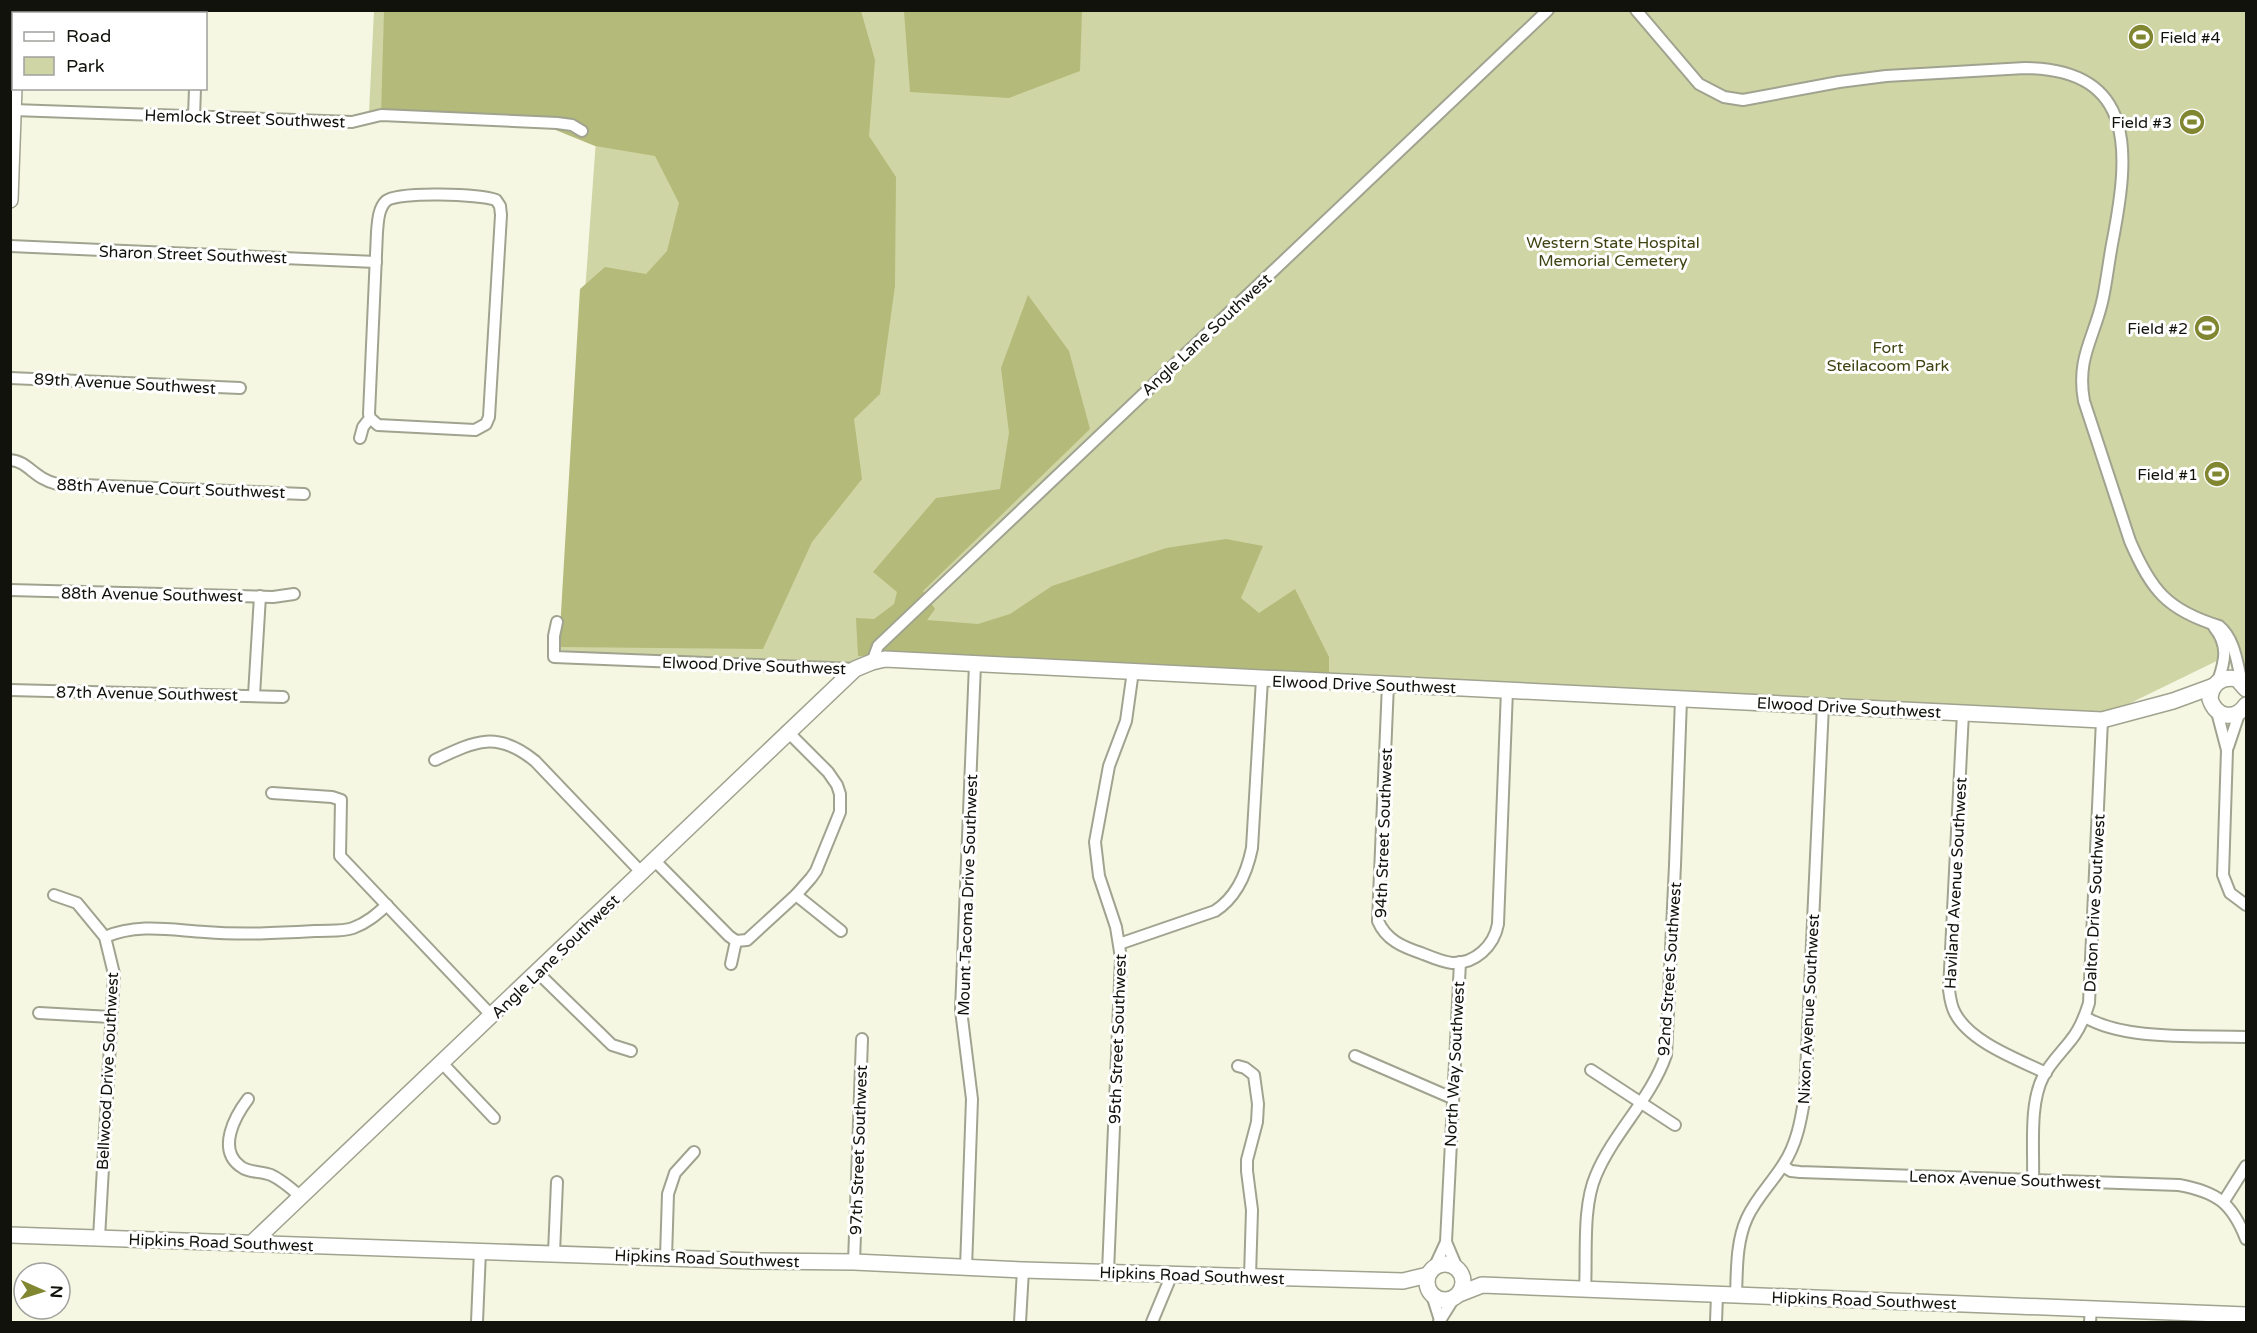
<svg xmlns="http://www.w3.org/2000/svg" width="2257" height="1333" viewBox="0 0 2257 1333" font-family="'Varela Round',sans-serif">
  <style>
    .green { fill: #d0d5a5 }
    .forest { fill: #b4ba79 }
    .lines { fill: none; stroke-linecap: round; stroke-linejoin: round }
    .street-casing { stroke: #a0a38f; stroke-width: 14 }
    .secondary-casing { stroke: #a0a38f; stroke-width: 18 }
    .street { stroke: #fff; stroke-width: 10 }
    .secondary { stroke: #fff; stroke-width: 15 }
    .labels { text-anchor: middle; stroke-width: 6; stroke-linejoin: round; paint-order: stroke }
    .poi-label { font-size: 16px; fill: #11120b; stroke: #fff; text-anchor: end }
    .street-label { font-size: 16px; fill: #11120b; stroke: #fff }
    .park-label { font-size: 16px; fill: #3f4210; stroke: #fff }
  </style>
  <rect width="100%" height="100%" fill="#f5f7e2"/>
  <path class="green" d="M374,11H2246V672L2229,655L2112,712L559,653L597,126L369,113Z"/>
  <g class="forest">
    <path d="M384,11H861L875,60L869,136L896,177L895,286L880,394L854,419L862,479L812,542L763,649L559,647L580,289L605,267L646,274L667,251L679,203L655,156L595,146L536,122L381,115Z"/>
    <path d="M904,11H1082L1080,71L1009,98L910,92Z"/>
    <path d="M1028,295L1069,351L1090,429L923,591L935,609L927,620L978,624L1010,614L1052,586L1166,548L1226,539L1263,546L1241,598L1259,613L1295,589L1329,657V677L858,656L856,618L874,619L894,604L897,592L873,572L936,498L1000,489L1009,433L1001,368Z"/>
  </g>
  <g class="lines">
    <g class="street-casing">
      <g id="street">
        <path d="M1636,10L1699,84L1724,97L1743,100L1839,82L1886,76L2025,68C2138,69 2129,155 2113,239C2109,259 2107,279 2103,298C2095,337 2076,357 2084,401L2130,541C2151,590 2167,610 2219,626C2235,639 2237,663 2242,683"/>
        <path d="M198,14V10"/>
        <path d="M13,110L352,122L381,115L557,123L572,125L582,131"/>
        <path d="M194,117L195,88"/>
        <path d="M10,246L376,262"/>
        <path d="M10,378L240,388"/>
        <path d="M360,438L363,427L370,418L369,414L377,232C378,222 378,209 386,201C398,191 480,194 496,200L500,206L501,215L489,417L486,424L475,430L378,425L370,418"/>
        <path d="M10,460C28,461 34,479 57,484L304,494"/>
        <path d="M10,590L273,597L294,594"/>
        <path d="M557,622L554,636V657L855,669"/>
        <path d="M2214,627C2229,645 2225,661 2218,681"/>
        <path d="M872,662L878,646L1548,10"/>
        <path d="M1388,684L1378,921C1386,940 1403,947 1421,953C1431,957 1442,962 1452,963C1475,964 1494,946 1498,924L1507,690"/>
        <path d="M10,690L283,697"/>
        <path d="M254,695L260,596"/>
        <path d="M2217,712L2227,750L2223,875L2230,893L2246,905"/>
        <path d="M1963,713L1949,990C1950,998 1951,1006 1955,1013C1970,1042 2017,1059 2046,1073"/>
        <path d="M2228,747L2239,714"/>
        <path d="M435,760C475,741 497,730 535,761L642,873"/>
        <path d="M272,793L332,797L341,800L340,856L492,1016"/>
        <path d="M655,861L729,936L736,941L747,940L796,895L811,878L816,871L840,812V794L837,785L828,772L787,731"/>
        <path d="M54,895L77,903L105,937L114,974L99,1238"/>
        <path d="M796,895L841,931"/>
        <path d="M105,937C138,923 171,930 205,932C243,935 279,933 316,931C328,930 342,932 353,928C367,923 377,914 387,905"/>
        <path d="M1119,944L1215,911C1237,897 1247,872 1252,848L1262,679"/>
        <path d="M731,964L736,941"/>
        <path d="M537,972L612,1045L631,1051"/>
        <path d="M39,1013L111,1017"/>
        <path d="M2085,1017C2125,1041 2199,1035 2246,1037"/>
        <path d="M1355,1056L1452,1098"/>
        <path d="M442,1063L494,1118"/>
        <path d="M1238,1066L1245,1068L1254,1075L1258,1104L1257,1122L1247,1160V1171L1252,1210L1250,1277"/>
        <path d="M1591,1070L1675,1125"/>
        <path d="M248,1099C235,1116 217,1149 240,1166C248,1173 261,1171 271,1175C282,1180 292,1189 301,1197"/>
        <path d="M1783,1166L1791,1171L1800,1172L2179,1185C2217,1192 2232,1203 2246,1239"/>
        <path d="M2033,1179C2034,1149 2029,1104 2043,1077C2050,1063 2061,1053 2071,1040C2080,1029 2085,1016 2089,1003L2102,720"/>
        <path d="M2224,1201L2246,1166"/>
        <path d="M554,1253L557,1182"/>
        <path d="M666,1257L668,1194L675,1173L694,1152"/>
        <path d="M854,1262L862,1039"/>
        <path d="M966,1268L972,1099L961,1010L975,664"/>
        <path d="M1434,1268L1446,1242"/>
        <path d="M1457,1268L1446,1242L1460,962"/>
        <path d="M1108,1272L1121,958L1116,927L1099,876L1095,842L1109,766L1126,721L1133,671"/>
        <path d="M1585,1290C1587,1255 1582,1207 1596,1175C1614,1132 1651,1099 1666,1055L1675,865L1681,699"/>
        <path d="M1432,1295L1440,1320"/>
        <path d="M1736,1296C1737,1270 1736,1242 1747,1218C1756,1198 1771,1184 1783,1165C1797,1144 1801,1120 1805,1095L1823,705"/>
        <path d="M477,1322L480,1251"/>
        <path d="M1020,1322L1023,1270"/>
        <path d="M1152,1322L1172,1274"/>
        <path d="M1439,1322L1454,1298"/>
        <path d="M1716,1322L1717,1295"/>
        <path d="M2090,1322L2091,1308"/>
      </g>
    </g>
    <g class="secondary-casing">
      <g id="secondary">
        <path d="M17,14V10"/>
        <path d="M10,200L14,88"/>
        <path d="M2246,689L2237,679C2221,676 2211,684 2210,699C2216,718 2235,721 2246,705"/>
        <path d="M10,1235L755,1261L854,1262L1023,1270L1403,1281L1428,1275"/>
        <path d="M253,1242L855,669L872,662L885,659L2102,720L2173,701L2214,686"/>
        <circle cx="1445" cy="1282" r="18"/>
        <path d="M1459,1294L1482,1285L2246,1315"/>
      </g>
    </g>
    <use href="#street" class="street"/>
    <use href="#secondary" class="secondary"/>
  </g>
  <defs>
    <g id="stadium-disc" transform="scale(1.35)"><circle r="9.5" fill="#818631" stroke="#fff"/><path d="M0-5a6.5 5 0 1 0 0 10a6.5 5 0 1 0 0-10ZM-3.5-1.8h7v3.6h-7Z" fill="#fff"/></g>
  </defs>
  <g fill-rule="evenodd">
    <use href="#stadium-disc" x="2141" y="37"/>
    <use href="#stadium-disc" x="2192" y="122"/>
    <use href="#stadium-disc" x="2207" y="328"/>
    <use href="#stadium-disc" x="2217" y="474"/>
  </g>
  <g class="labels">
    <g class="poi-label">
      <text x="2160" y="43" text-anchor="start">Field #4</text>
      <text x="2172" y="128">Field #3</text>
      <text x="2188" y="334">Field #2</text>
      <text x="2198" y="480">Field #1</text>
    </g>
    <g class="street-label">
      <text transform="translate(245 118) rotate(2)" y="6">Hemlock Street Southwest</text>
      <text transform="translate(193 254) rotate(2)" y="6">Sharon Street Southwest</text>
      <text transform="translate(1206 334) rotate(-43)" y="6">Angle Lane Southwest</text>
      <text transform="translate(125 383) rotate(3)" y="6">89th Avenue Southwest</text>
      <text transform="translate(171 488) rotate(2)" y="6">88th Avenue Court Southwest</text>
      <text transform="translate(152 594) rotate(1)" y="6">88th Avenue Southwest</text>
      <text transform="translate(754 665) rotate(2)" y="6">Elwood Drive Southwest</text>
      <text transform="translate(1364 684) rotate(2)" y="6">Elwood Drive Southwest</text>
      <text transform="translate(147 693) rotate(1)" y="6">87th Avenue Southwest</text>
      <text transform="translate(1849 707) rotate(3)" y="6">Elwood Drive Southwest</text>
      <text transform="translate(1383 833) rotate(-88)" y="6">94th Street Southwest</text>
      <text transform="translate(1955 883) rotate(-87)" y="6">Haviland Avenue Southwest</text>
      <text transform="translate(967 895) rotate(-88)" y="6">Mount Tacoma Drive Southwest</text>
      <text transform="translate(2094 903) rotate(-87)" y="6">Dalton Drive Southwest</text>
      <text transform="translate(555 956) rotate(-44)" y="6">Angle Lane Southwest</text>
      <text transform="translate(1669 969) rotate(-86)" y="6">92nd Street Southwest</text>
      <text transform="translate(1808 1009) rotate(-87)" y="6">Nixon Avenue Southwest</text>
      <text transform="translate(1117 1039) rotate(-88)" y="6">95th Street Southwest</text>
      <text transform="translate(1454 1064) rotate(-87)" y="6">North Way Southwest</text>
      <text transform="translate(107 1071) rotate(-87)" y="6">Bellwood Drive Southwest</text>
      <text transform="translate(858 1150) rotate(-88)" y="6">97th Street Southwest</text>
      <text transform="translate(2005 1179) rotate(2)" y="6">Lenox Avenue Southwest</text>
      <text transform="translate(221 1242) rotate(2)" y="6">Hipkins Road Southwest</text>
      <text transform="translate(707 1258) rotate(2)" y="6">Hipkins Road Southwest</text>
      <text transform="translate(1192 1275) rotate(2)" y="6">Hipkins Road Southwest</text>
      <text transform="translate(1864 1300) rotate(2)" y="6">Hipkins Road Southwest</text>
    </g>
    <g class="park-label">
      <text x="1613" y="248">Western State Hospital<tspan x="1613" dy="18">Memorial Cemetery</tspan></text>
      <text x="1888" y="353">Fort<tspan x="1888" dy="18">Steilacoom Park</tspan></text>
    </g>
  </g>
  <rect width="2257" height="1333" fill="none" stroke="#11120b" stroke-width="24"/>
  <rect x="12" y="12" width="195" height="78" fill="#ffffff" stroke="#a0a09d" stroke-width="1.5"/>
  <rect x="24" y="32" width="30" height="9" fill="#ffffff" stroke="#a0a09d" stroke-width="1.5"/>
  <text x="66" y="42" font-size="18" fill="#11120b">Road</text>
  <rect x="24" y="57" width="30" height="18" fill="#d0d5a5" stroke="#a0a09d" stroke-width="1.5"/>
  <text x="66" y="72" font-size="18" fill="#11120b">Park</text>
  <g transform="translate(42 1291) rotate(93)"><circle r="28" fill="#ffffff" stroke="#a0a09d" stroke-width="1.5"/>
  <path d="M0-4.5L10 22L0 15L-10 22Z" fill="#818631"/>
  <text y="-9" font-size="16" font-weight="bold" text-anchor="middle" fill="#11120b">N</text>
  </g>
</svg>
